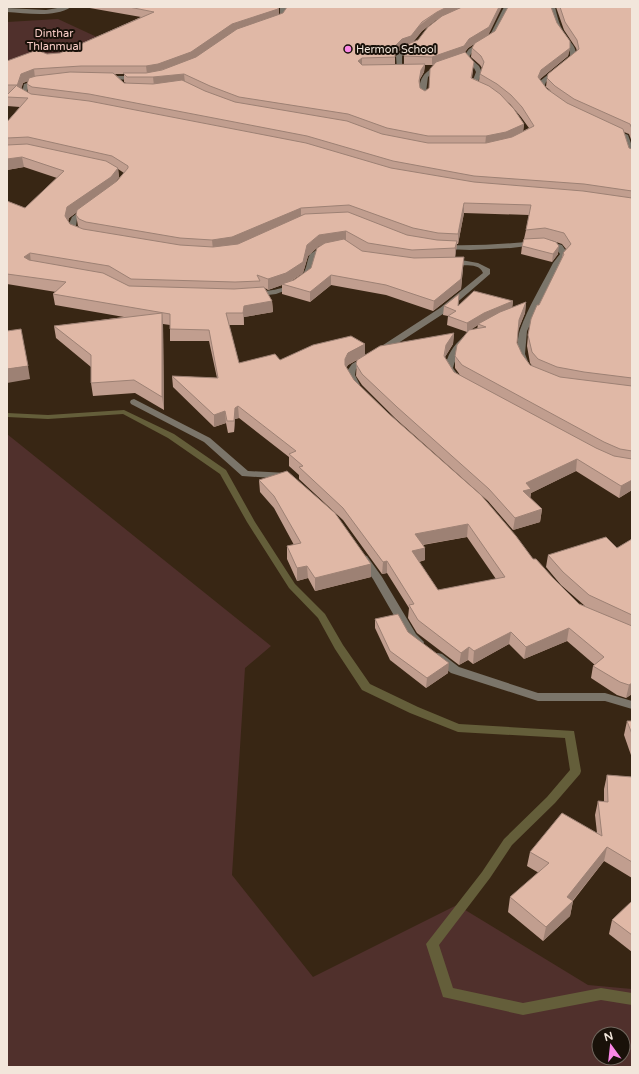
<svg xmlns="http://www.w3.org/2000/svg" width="639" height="1074" viewBox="0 0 639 1074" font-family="'Varela Round',sans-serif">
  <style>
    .green { fill: #50302c; fill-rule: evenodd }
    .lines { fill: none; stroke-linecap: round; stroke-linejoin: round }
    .stream { fill: #645e3a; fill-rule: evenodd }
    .minor { fill: #7b756a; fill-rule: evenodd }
    .wall { fill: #c19e8f; fill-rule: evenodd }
    .shaded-wall { fill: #9d8174 }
    .building { fill: #e0b8a6; stroke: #9d8174; fill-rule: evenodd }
    .poi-dot { fill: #fa87e7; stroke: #191109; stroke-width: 1.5 }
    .labels { text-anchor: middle; stroke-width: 4; stroke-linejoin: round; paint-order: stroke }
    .far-park-label { font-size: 11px; fill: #f8ccc6; stroke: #191109 }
    .far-poi-label { font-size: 11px; fill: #f2e6db; stroke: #191109; text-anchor: start }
  </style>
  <rect width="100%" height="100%" fill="#382614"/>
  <g class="green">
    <path d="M58,19L99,38L105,54L7,69V22Z"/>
    <path d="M7,434L271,646L245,668L232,875L313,977L457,905L588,985L632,989V1067H7ZM599,1034H623V1058H599Z"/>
  </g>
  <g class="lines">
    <path class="stream" d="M124,410L174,434L226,470L255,522L295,584L325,614L343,645L370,684L418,707L459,724L574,731L581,771L580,774L555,803L512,845L490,878L439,945L453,988L523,1003L601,988L632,993V1005L601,1000L523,1015L443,997L426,944L482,872L504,839L547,797L570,770L565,738L458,732L410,713L362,690L335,649L318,618L289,588L247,522L220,474L168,438L123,414L48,419L7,417V413L48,415Z"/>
    <g class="minor">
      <path d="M63,7H71C54,18 26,13 7,12V8L46,10Z"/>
      <path d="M280,7H286C286,15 284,23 274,22V20L280,16Z"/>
      <path d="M504,7H510L493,39L473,51L469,57L479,66L482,72L477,84L484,88L479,89L471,85L476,72L474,68L465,59L461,61L458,59L464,56L469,49L489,37Z"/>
      <path d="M549,7H555C557,15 559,24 563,31C568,42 579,46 575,59L546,82L544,87L550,95L547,97L538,87L540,81L570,57C571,45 563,42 558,32C554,24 552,15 549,7Z"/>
      <path d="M413,45L418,46L407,51L402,56V68L397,69L396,56L403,49Z"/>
      <path d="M441,65L443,66V68L435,70L428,77L426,92L427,97L422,98C415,81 425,69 441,65Z"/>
      <path d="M106,76H138L141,78L138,80L104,79L103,78Z"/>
      <path d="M38,80L43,81L29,86L26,94L33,98V100H29L21,96L24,84Z"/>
      <path d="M611,129H615L628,135L632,146V159L629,157L623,137L611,131Z"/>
      <path d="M86,207L89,209L77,219L76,226L85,235L81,237L73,234L68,226L72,217Z"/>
      <path d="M544,240L562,245L568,254L560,263L527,331L525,354L529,364L525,367C515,364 517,338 520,330C528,307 542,285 553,263L560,254L556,249L544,244L511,248L470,250L444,249L440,247L444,245C478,246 511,244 544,240Z"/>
      <path d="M323,246H329L330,248L316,257L311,275L300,285L276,294L253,297V293C269,290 296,290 304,272C307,267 307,260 310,254Z"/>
      <path d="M461,260L478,263L490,269V274L446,312L386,351H380L379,349L380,347L440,308L483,273C478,260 457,269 448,263L452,261Z"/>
      <path d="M463,337H469L470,339C462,349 456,355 453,368L458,375L454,378L451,377L445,368C447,355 453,346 463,337Z"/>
      <path d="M365,356H368L372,358L356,369L355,375L360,385L356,388L353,387L348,379L347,371L352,364Z"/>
      <path d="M134,399L210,438L248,471L288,473L293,476L288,479L242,476L204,442L131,404L130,402L131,400Z"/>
      <path d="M363,555L367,556L382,577L416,634L424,642L423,645H415L408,640L373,579L358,558Z"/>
      <path d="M438,653L442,654L459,667L538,693H605L632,701V709L605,701H538L451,673L434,660L432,657L434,654Z"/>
    </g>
  </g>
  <g class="wall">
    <path d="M22,7H41L38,8Z"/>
    <path d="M84,7H279V15L283,13L287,8L286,7H459L457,10L488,35L557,23L570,48L568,56L540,79V80L547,89L551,91L546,87L547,78L577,51L576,48L564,30L556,7H632V142L629,134L624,132L629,148L632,149V490L619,498L576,471L531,493L530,498L542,509L540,522L513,530L488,501L396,419L362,385L356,376L357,360L348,365L346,368L354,380L533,559L579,604L585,606L561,585L546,567L548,555L617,548L632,539V694L626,698L617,695L591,678L593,666L595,665L567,641L524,659L509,644L473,664L468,660L459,665L417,633L408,618L409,608L387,573L382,574L343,520L299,479V475L289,466V457L239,418L235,419L234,432L228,433L226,423L214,427L173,387L172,376L217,378L209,341H170V325L163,324L164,410L135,393L93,396L91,383V367L56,338L54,326L124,317L55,305L53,294L56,292L7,284V201L25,208L57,178L24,167L7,170V122L20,107L7,106V95L8,94H7V61L47,54L60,53L141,17ZM439,19L418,40L413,42L422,31L436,20ZM474,44L472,48L471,57L480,65L482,68L480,74L479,81L472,78L474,62L465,52L468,48ZM405,47L404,48V64H395V55L402,48ZM425,65H434L429,88L425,91L420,88L419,84L420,79L424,72ZM115,74H124V82L126,83H124ZM28,81L27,84L28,93L21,89L23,83ZM506,101L510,104L521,117L529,128L523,131L524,124ZM118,169L124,173L115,182L119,177ZM77,212L76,215L78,226L79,227L70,224L68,221L69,218ZM464,213L529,215L526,230L524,239L522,246L521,254L552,262L558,254L550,240L562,244L566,249L563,253L562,258L539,305L528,335L527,346L530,363L533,367L530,365L522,354L517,343L518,330L525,313L526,302L512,308L513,301L444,306L443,315L448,316L447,325L467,332L478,325L477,329L455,356V368L460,375L454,372L445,357L453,344L454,333L365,355L239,363L229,325H244V317L273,312L272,301L265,288L268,290L282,285V294L310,302L331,285L386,295L433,311L461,289L464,257H455L457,244H458ZM322,245L311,268L294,280L290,282L303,273L308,256L319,246ZM467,537L496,579L438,590L419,562L425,560L423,545Z"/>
    <path d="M259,480L371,577L315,591L308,578L297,581L287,559V546L294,545L274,508L260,492Z"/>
    <path d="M375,619L408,632L448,673L426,688L390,660L375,628Z"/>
    <path d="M627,721H632V758L624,735Z"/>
    <path d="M607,775L632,777V878L604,861L573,901L570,916L543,941L508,912L510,897L539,873L527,866L530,852L597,833L595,815L598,801H604V789Z"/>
    <path d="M632,901V952L609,934L612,920Z"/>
  </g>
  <g class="shaded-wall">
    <path d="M279,7V14L278,17L191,61L147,74L146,66L232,24Z"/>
    <path d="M447,7H459L455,12L436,20L422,31L411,45L402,48L395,55V46L402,39L437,12Z"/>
    <path d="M499,7H502L488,36L468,48L463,55L432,65V57Z"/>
    <path d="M570,48L568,56L540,79L537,86L538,77L541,70Z"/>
    <path d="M362,58V66L358,61Z"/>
    <path d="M425,64L424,72L420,79L419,90V81L421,70Z"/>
    <path d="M34,69L35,78L23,83L19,96L17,86L21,74Z"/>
    <path d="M184,74L185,83L154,86L153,77Z"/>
    <path d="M524,124L523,133L485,146L486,136Z"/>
    <path d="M22,157L24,167L7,170V159Z"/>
    <path d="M118,168L119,177L112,187L69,218L67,227L65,216L67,207Z"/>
    <path d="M464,203V213L458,244V234Z"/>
    <path d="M301,208V219L233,248L213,250L212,240Z"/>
    <path d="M346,231V242L319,246L308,256L303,273L286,284H282V285L268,290V279L319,235Z"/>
    <path d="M457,241L456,251L455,259V248Z"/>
    <path d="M559,246L558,254L552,262L553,254Z"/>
    <path d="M30,253L31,264L24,257Z"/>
    <path d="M464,257L461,289L433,311L434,301Z"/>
    <path d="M331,275V285L310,302V292Z"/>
    <path d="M272,301L273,312L244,317V325L243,313L244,306Z"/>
    <path d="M513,301L512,309L483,322L467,332V323L484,313Z"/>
    <path d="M526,302L525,313L518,331L519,320Z"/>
    <path d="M162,313L163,325L164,410L162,397Z"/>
    <path d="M454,333L453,344L445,357L444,368L446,345Z"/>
    <path d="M365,344V355L348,365L345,370V359L348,353Z"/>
    <path d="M28,366L30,379L7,383V369Z"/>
    <path d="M238,406L239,418L235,419L234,432V421L235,408Z"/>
    <path d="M225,411L226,423L214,427V415Z"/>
    <path d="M577,459L576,471L531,493L530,501L523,491L526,483Z"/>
    <path d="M632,480V490L619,498L621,486Z"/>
    <path d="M542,509L540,522L513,530L515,518Z"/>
    <path d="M468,524L467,537L414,546L415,534Z"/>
    <path d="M425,548V560L411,564L412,551Z"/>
    <path d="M387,561V573L382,574L383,562Z"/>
    <path d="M371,564V577L315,591V578Z"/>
    <path d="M307,566L308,578L297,581V568Z"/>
    <path d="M569,628L567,641L524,659L526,647Z"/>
    <path d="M511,632L509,644L473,664L474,651Z"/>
    <path d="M469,647L468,660L459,665L461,653Z"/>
    <path d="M449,663L448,673L426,688L427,678Z"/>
    <path d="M632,683V694L626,698L629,685Z"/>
    <path d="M607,847L604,861L569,905L573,901L570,916L543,941L546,927L567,897Z"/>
  </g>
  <g class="building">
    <path d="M129,7H279L278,9L232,24L191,52L158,64L146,66H81L34,69L21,74L17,86L31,94L89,101L306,143L391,168L474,182L583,191L632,198V378L584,372L557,367L538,359L532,352L528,335L531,319L537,305H539L564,254L563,253L571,244L564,233L545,228L526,230L531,205L464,203L458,234L438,233L413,228L349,205L301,208L232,237L212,240L180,238L86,222L79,219L76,215L77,210L117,181L128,168V166L112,156L28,137L7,138V122L28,98L7,97V95L17,85H7V61L37,50L47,54L60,53L154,12Z"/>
    <path d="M287,7H447L437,12L422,22L411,36L402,39L395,46V57L362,58L358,61L362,65L425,64L421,70L419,81L420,88L425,91L429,88L430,69L436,62L465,52L474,62L471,78L489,86L500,94L514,109L524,124L506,132L486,136H428L387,128L348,114L239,97L210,86L184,74L153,77H127L123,73H146L162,70L196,57L237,29L283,13Z"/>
    <path d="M462,7H499L489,27L469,39L464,46L432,57L404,56V48L408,44L418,40L428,27L442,16Z"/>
    <path d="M508,7H551L557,23L570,41V48L541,70L538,77L547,89L567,103L623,129L629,148L632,149V191L584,184L474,176L393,161L307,136L89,94L32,87L27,84L29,78L36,76L70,72L113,73L124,83L153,84L182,80L205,91L235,102L347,121L382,134L428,143H486L512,137L534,126L522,107L511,95L497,84L480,74L484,62L481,56L472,48L475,43L495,31Z"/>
    <path d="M560,7H632V129L630,124L574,99L555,86L547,78L548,74L579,49L577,40L565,22Z"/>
    <path d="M27,144L106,161L118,168L111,177L67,207L65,216L70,224L83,229L180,245L213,247L238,244L305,214L348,212L407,235L437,240L457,241L455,248L412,250L368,243L346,231L319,235L307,245L303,262L286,273L268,279L257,275L260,281L235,282L131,279L109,266L30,253L24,257L29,260L103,273L129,286L234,289L264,287L272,301L244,306L243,313H226L239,363L275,354L280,360L313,345L351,336L365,344L348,353L345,359V365L354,380L388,413L481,495L516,536L533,559H536L553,578L579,604L632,626V683L629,685L620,682L593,666L604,657L569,628L526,647L511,632L474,651L469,647L461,653L418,620L409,605L414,604L387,561L383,562L343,508L299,467L303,466L289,454L296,451L238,406L235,408L234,421H227L225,411L214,415L172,376L218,378L209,330L170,329V314L53,294L66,282L7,274V201L25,208L64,171L22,157L7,159V145ZM468,524L505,577L438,590L412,551L425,548L415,534Z"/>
    <path d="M544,238L556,242L559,246L553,254L522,246L524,239Z"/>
    <path d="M344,239L362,251L414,258L464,257L461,279L434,301L386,285L331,275L310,292L282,284L294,280L311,268L317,248L325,243Z"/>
    <path d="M474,291L513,301L484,313L467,323L448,316L456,311L444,306L459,294L458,306Z"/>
    <path d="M526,302L519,320L517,343L522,354L530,365L560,377L632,386V451L620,449L604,442L462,365L455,356L457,345L469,330L486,327L478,324L500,312Z"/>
    <path d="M162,313V397L134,380L91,383V355L54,326Z"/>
    <path d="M21,329L28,366L7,369V331Z"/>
    <path d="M454,333L446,345L444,356L454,372L596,448L614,456L632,459V480L621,486L577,459L526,483L531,489L523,491L542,509L515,518L489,489L397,407L362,374L356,364L357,360L380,346Z"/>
    <path d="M287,471L335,513L371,564L315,578L307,566L297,568L287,546L301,543L274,496L259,480Z"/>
    <path d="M606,537L617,548L632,539V615L589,595L563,572L548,555Z"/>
    <path d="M398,614L408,632L449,663L427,678L390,651L375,619Z"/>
    <path d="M627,721H632V734Z"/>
    <path d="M607,775L632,777V862L607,847L567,897L573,901L546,927L510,897L549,863L530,852L562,813L602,836L598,801L608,802Z"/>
    <path d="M632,901V935L612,920Z"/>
  </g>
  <circle class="poi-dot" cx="348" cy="49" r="4"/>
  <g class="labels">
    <g class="far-park-label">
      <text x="54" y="37">Dinthar<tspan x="54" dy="13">Thlanmual</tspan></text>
    </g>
    <g class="far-poi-label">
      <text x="356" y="53">Hermon School</text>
    </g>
  </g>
  <rect width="639" height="1074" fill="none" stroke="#f2e6db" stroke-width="16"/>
  <g transform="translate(611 1046) rotate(345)"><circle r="19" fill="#191109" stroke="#70665d"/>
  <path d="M0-3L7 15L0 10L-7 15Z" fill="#fa87e7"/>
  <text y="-6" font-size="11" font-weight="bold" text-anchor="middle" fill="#f2e6db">N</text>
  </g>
</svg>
